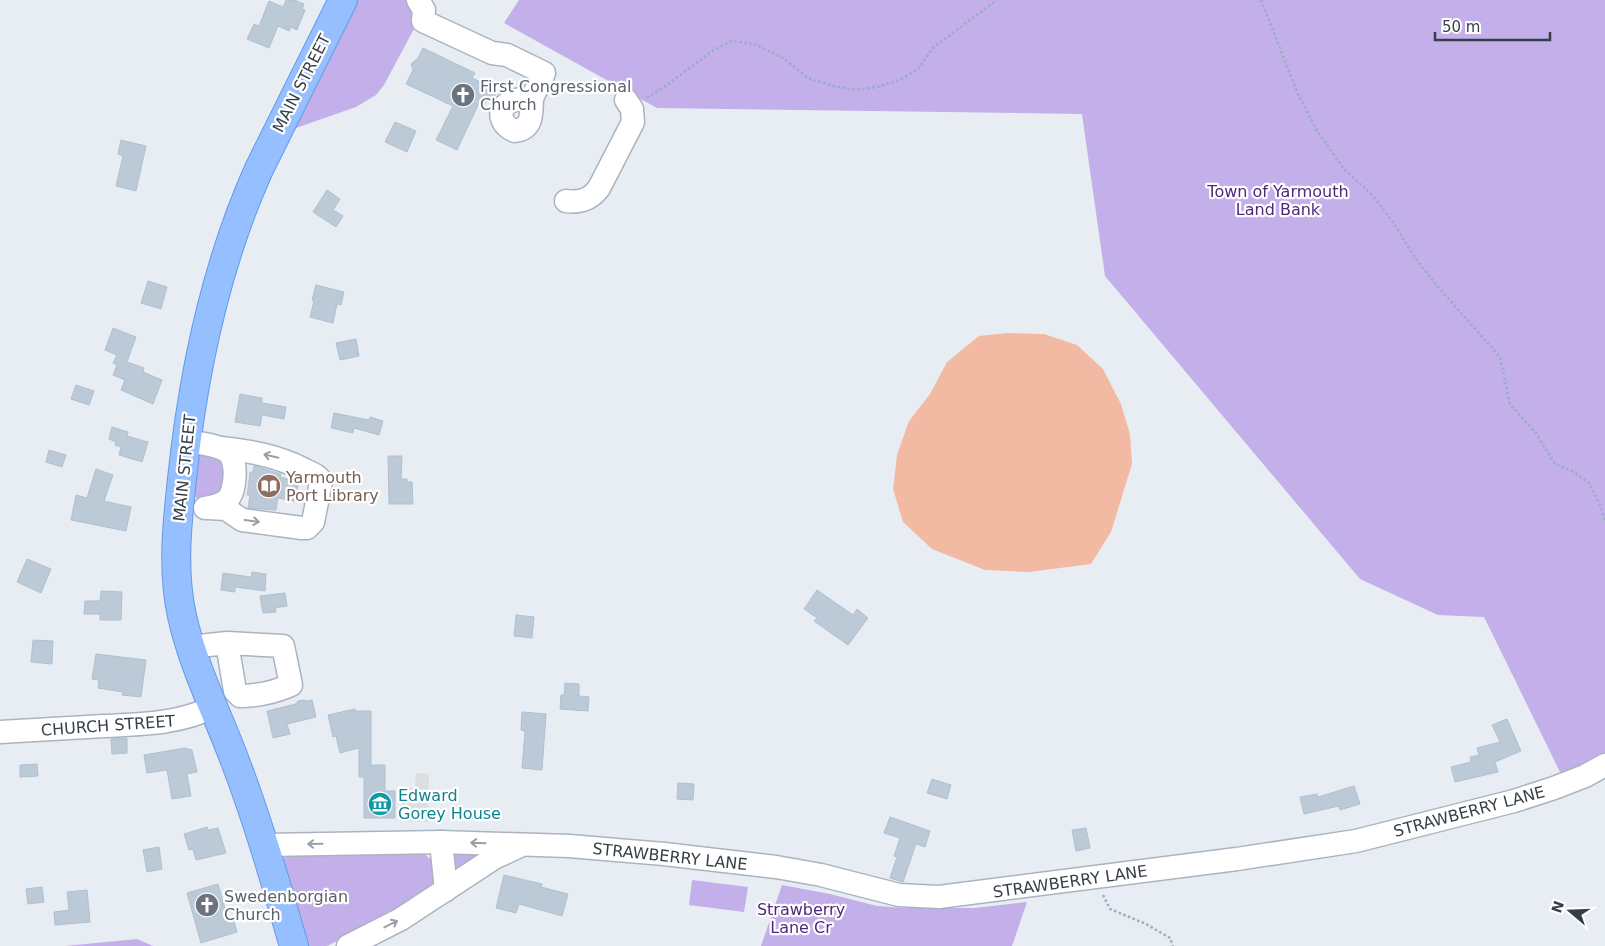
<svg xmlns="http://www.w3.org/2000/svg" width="1605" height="946" viewBox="0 0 1605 946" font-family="'DejaVu Sans',sans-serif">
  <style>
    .green { fill: #c3afe9 }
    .parking { fill: #dcdfe2 }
    .water { fill: #f2baa2 }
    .building { fill: #bcc9d6; stroke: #afc0d1 }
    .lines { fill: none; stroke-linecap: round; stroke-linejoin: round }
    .minor-casing { stroke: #aab4c0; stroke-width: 25 }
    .major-casing { stroke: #6399e7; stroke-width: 30 }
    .path { stroke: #9aadc2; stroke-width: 2.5; stroke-dasharray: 2.5 2.5; stroke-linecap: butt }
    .minor { stroke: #fff; stroke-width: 22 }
    .major { stroke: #96bfff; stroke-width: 28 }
    .oneway { stroke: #9a9fa4 }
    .labels { text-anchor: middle; stroke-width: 4.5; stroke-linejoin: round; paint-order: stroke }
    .street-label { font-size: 16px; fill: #363f48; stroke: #fff }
    .worship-label { font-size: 16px; fill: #5b616d; stroke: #fff; text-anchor: start }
    .park-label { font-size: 16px; fill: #53277c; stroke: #fff }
    .education-label { font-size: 16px; fill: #785e54; stroke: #fff; text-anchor: start }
    .culture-label { font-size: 16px; fill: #0d838f; stroke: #fff; text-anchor: start }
  </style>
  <rect width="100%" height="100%" fill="#e8edf4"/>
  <g class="green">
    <path d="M355,0H407L413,8L416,25L384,85L376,95L356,107L296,128L293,124Z"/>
    <path d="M519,0H1605V754L1562,776L1484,617L1438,615L1360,579L1105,276L1082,114L657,108L504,23Z"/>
    <path d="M202,452L224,462V494L198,500L194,495L199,455Z"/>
    <path d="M418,849L433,861L437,882L420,901L327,946H305L281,862L288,853Z"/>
    <path d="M488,849L455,878L447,851Z"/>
    <path d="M692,880L748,887L744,912L689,905Z"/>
    <path d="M782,885L830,894L877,906L905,908H974L1027,902L1012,946H761Z"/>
    <path d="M137,939L153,946H65Z"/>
  </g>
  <path class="parking" d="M416,773L429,774L428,822L401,821L402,788H415Z"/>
  <path class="water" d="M1007,333L1044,334L1077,345L1103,369L1121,404L1130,434L1132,464L1111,532L1091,564L1029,572L985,570L932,549L903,522L893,489L897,455L909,421L930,394L947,362L979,336Z"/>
  <g class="building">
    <path d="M286,0H294L304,4L302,9L305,10L297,30L291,27L289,31L278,26L269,48L247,39L254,24L259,26L269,1L283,7Z"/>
    <path d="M423,48L475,73L472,78L498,90L491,103L486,101L484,106L479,103L457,150L436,140L453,106L406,84L413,70L411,64L418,58Z"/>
    <path d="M395,122L416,131L407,152L385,142Z"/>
    <path d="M121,140L146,146L136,191L116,186L123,156L118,154Z"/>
    <path d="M327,190L340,199L333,210L343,216L336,227L313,212Z"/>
    <path d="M148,281L167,287L161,309L141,303Z"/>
    <path d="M316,285L344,292L341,305L337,304L333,323L310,317L314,301L312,300Z"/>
    <path d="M113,328L136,337L127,362L144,368L143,372L162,380L153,404L121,390L125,380L113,375L117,365L113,363L117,355L105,350Z"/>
    <path d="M356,339L359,356L340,360L336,343Z"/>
    <path d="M76,385L94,391L89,405L71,399Z"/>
    <path d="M240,394L262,398V403L286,407L284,419L262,415L260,426L235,422Z"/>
    <path d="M334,413L369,420L370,417L383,421L379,435L354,428L353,433L331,428Z"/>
    <path d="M112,427L128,432L127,436L148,442L142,462L119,455L121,447L115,445L116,442L109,439Z"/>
    <path d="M49,450L66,455L62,467L46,462Z"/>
    <path d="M388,456H402L401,479H407V482H412L413,504H389Z"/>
    <path d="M254,466L281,474L280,477L299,482L294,501L278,498L276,510L248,508L250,495H247L248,489L250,472H253Z"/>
    <path d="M96,469L113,475L104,501L131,507L126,531L71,520L76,495L87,498Z"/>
    <path d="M27,559L51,569L41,593L17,582Z"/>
    <path d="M252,572L266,574L265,591L235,587V592L221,590L223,573L251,577Z"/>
    <path d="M817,590L853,615L857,609L868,618L848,645L814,621L817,618L804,609Z"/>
    <path d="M101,591L122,592L121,620H100V614H84L85,601H100Z"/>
    <path d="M285,593L287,606L275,608L276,612L263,613L260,596Z"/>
    <path d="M516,615L534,617L532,638L514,636Z"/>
    <path d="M33,640L53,641L52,664L31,662Z"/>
    <path d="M96,654L146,660L141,697L122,695L123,692L98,688L99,680L92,679Z"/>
    <path d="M565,683L579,684V696L589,697L588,711L560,709L561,695H564Z"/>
    <path d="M303,700L307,701L312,700L316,717L287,724L290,734L273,738L267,711L296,704L298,701Z"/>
    <path d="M355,709V711H371V765H385V791H395V818H364V777H359V748L340,753L336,736L333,737L328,715Z"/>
    <path d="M522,712L546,714L542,770L522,768L525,731L521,730Z"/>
    <path d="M1507,719L1521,751L1495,762L1498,772L1455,782L1451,767L1471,762L1470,757L1479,755L1477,748L1500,742L1492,725Z"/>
    <path d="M127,738V753L112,754L111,739Z"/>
    <path d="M185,748L192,750L197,772L187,774L191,796L172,799L167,770L147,773L144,755Z"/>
    <path d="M37,764L38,776L20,777V765Z"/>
    <path d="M932,779L951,785L947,799L927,793Z"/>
    <path d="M678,783L694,784L693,800L677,799Z"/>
    <path d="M1354,786L1360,804L1340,810L1339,806L1304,814L1300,797L1317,794L1318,797Z"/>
    <path d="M890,817L930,831L925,847L916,844L903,882L890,878L897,857L894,856L900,838L884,833Z"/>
    <path d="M207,827L208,830L218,828L226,853L196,860L193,849L189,850L184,834Z"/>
    <path d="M1086,828L1090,848L1076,851L1072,830Z"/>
    <path d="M159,847L162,869L147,872L143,850Z"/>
    <path d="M504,875L542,884L541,887L568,894L562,916L519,904L516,913L496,908Z"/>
    <path d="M218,884L228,919L233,917L237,932L201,943L187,893Z"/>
    <path d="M42,887L44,902L28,904L26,889Z"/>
    <path d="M87,890L90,922L55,925L54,912L69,910L67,892Z"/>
  </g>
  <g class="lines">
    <g class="minor-casing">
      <g id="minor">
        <path d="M418,0L424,10L423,21L492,53L507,55L544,73L532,98"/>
        <path d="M532,98C531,113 534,128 515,131C503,127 495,112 508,103C514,99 524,99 532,98Z"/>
        <path d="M566,201C580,203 590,200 599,188L633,122L632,109L626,100"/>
        <path d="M186,441C197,443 219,445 228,452C238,461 236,491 227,500C221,505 212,507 205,508"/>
        <path d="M208,508L226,509L242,520L302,528H307L313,522L321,482C319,475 310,473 303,469C277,456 251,451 221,448"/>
        <path d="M190,647L227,643L283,646L291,685C275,692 258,696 240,696L235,691L227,643"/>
        <path d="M0,732C35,730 69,728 104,726C141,724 179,724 213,707"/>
        <path d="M441,842L446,890"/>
        <path d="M264,845L441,842L569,846L664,854L776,867L821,875L899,895L939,897L1237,859L1356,841L1514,801L1554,788L1585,776L1605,765"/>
        <path d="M348,946L401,919L494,858L520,846"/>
      </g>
    </g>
    <g class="major-casing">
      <path id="major" d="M294,946C276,884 258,821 235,761C217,713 193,666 182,616C172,571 177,524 182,479C193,373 215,267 259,169L343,0"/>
    </g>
    <g class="path">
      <path d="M1261,0L1298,94L1316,129L1344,169L1373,196L1393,222L1413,255L1433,281L1500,357L1510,404L1536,433L1555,464L1572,471L1588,482L1600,504L1605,521"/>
      <path d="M647,98L671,82L712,51L731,41L754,44L783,58L808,78L833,86L856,90L877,87L900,80L918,69L933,48L997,0"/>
      <path d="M1103,895L1110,909L1146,924L1170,938L1173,946"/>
    </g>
    <use href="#minor" class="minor"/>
    <use href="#major" class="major"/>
  </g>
  <defs><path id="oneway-shaft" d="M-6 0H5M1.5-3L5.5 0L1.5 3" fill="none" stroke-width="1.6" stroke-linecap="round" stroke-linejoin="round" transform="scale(1.25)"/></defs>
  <g class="oneway">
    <use href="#oneway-shaft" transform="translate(271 456) rotate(-167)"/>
    <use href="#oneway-shaft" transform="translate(252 521) rotate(8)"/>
    <use href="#oneway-shaft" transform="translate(478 843) rotate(-178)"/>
    <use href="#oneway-shaft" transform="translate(315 844) rotate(179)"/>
    <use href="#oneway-shaft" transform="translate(391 924) rotate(-27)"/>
  </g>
  <defs>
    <g id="church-disc" transform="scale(1.25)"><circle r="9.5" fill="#6b7280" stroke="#fff"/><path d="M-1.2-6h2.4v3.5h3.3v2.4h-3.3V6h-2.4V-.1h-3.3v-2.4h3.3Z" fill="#fff"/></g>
    <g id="library-disc" transform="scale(1.25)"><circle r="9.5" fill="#8d6e63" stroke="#fff"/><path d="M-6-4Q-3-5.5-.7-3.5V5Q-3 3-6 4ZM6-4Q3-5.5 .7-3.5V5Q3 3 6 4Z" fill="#fff"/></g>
    <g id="museum-disc" transform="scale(1.25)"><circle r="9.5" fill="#0f9aa8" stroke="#fff"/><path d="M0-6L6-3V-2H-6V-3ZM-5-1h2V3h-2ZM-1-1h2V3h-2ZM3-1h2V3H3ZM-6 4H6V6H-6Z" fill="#fff"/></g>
  </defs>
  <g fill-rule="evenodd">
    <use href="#church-disc" x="463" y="95"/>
    <use href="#library-disc" x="269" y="486"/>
    <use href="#museum-disc" x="380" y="804"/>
    <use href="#church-disc" x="207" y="905"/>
  </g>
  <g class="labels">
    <g class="street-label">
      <text transform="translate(301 83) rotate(-63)" y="6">MAIN STREET</text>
      <text transform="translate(184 468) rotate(-84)" y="6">MAIN STREET</text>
      <text transform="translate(108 725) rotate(-4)" y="6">CHURCH STREET</text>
      <text transform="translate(1469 811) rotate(-15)" y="6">STRAWBERRY LANE</text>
      <text transform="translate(670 856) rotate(6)" y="6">STRAWBERRY LANE</text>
      <text transform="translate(1070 881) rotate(-8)" y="6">STRAWBERRY LANE</text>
    </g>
    <g class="worship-label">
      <text x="480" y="92">First Congressional<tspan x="480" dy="18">Church</tspan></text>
      <text x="224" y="902">Swedenborgian<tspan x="224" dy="18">Church</tspan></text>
    </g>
    <g class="park-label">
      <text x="1278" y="197">Town of Yarmouth<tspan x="1278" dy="18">Land Bank</tspan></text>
      <text x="801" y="915">Strawberry<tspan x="801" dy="18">Lane Cr</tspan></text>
    </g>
    <g class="education-label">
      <text x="286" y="483">Yarmouth<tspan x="286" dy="18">Port Library</tspan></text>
    </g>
    <g class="culture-label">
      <text x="398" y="801">Edward<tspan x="398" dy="18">Gorey House</tspan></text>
    </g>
  </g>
  <g transform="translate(1570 911) rotate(289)" stroke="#ffffff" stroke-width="4" paint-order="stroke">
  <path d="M0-4L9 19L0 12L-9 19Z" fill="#363f48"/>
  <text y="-8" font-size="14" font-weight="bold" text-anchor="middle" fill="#363f48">N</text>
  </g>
  <path d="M1435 32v8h115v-8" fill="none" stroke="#363f48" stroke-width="2.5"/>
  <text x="1442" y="32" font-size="15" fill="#363f48" stroke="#ffffff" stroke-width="4" paint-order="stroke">50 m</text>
</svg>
